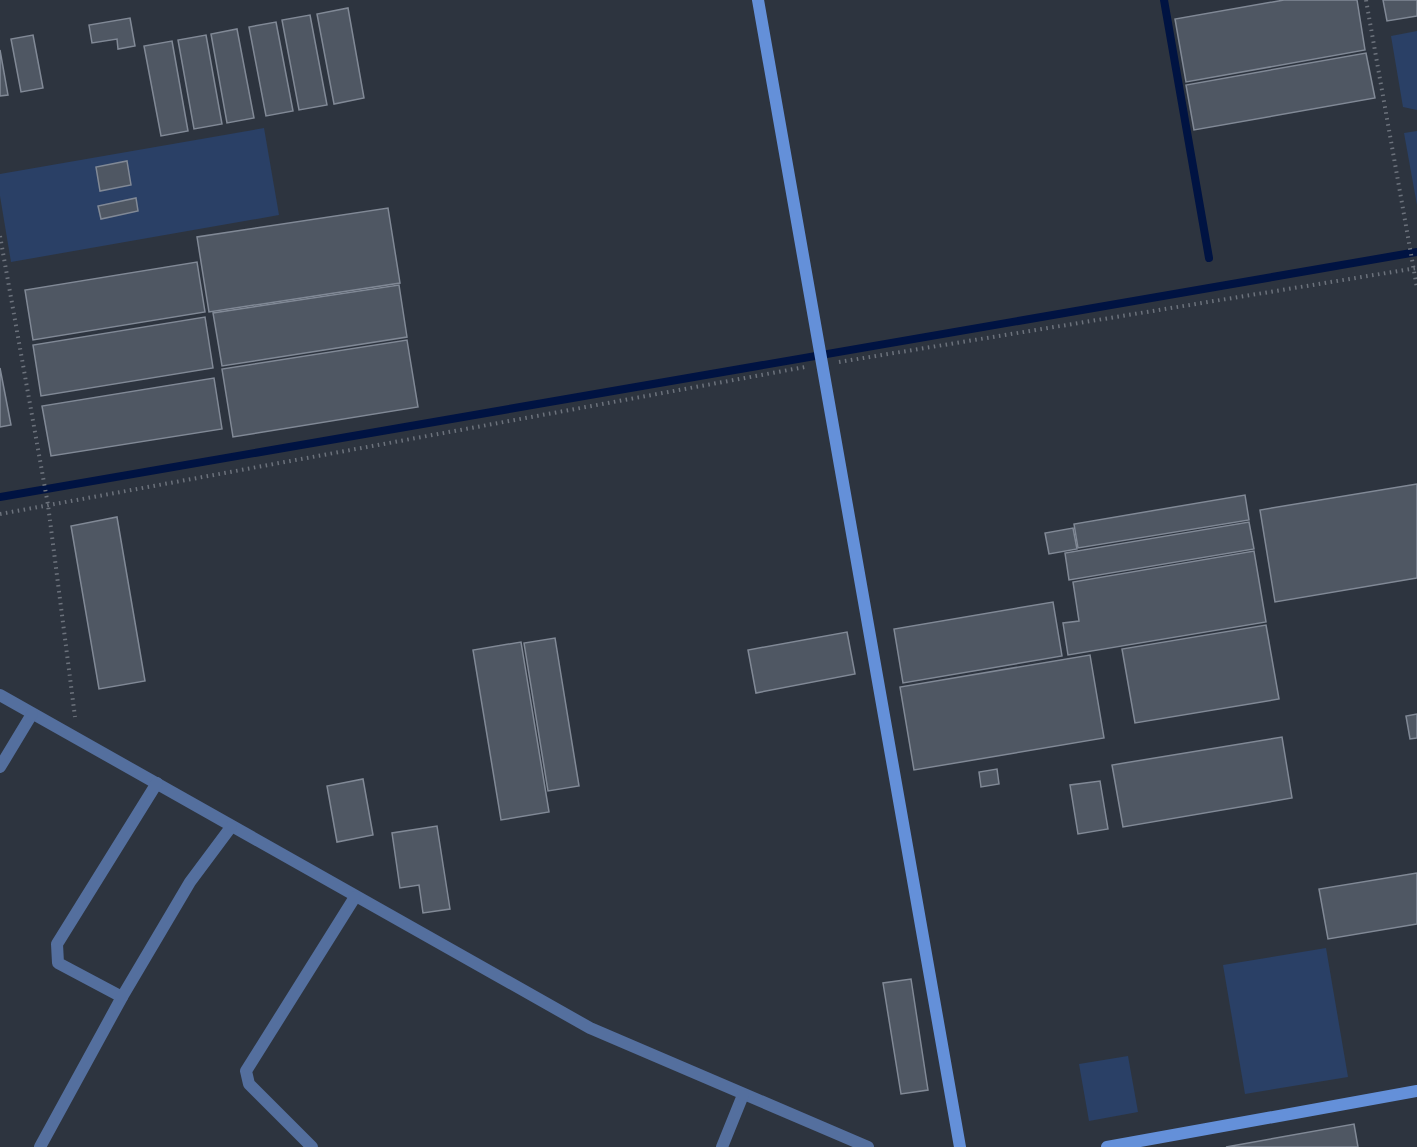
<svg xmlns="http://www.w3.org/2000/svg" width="1417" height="1147" viewBox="0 0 1417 1147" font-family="'Open Sans',sans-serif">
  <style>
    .green { fill: #2a4066 }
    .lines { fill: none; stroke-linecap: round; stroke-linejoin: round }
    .stream { stroke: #001342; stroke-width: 8 }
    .building { fill: #4f5763; stroke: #818996; stroke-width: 1.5 }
    .path { stroke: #6c727c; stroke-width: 4; stroke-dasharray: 1.5 4.5; stroke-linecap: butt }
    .street { stroke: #546f9e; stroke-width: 12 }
    .secondary { stroke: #6490d9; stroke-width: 12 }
  </style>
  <rect width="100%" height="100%" fill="#2d343f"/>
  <g class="green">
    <path d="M1417,31V110L1403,107L1391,36Z"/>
    <path d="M264,128L279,215L11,262L0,196V174Z"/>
    <path d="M1417,131V205L1404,133Z"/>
    <path d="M1326,948L1348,1077L1245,1094L1223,965Z"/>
    <path d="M1128,1056L1138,1112L1089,1121L1079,1064Z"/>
  </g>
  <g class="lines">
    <g class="stream">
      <path d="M1164,0L1209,258"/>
      <path d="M0,497L1417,252"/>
    </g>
  </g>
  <g class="building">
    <path d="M1284,0H1357L1365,50L1186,82L1175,19Z"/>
    <path d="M1383,0H1417V16L1387,21Z"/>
    <path d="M348,8L364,98L334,104L317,14Z"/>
    <path d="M310,15L327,105L299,110L282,20Z"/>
    <path d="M130,18L135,46L118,49L117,39L92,43L89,25Z"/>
    <path d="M276,22L293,111L266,116L249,27Z"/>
    <path d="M237,29L254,118L227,123L211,34Z"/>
    <path d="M33,35L43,88L21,92L11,39Z"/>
    <path d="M206,35L222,124L194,129L178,40Z"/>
    <path d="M172,41L188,131L161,136L144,46Z"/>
    <path d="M0,50L8,95L0,96Z"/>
    <path d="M1366,53L1375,98L1194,130L1186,85Z"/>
    <path d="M127,161L131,185L100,191L96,167Z"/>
    <path d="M136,198L138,211L101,219L98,206Z"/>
    <path d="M388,208L400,283L209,312L197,237Z"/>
    <path d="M197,262L205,312L33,340L25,290Z"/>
    <path d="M399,285L407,337L222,366L213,313Z"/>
    <path d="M205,317L213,368L41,396L33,345Z"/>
    <path d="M407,340L418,407L233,437L222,369Z"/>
    <path d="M0,368L11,425L0,427Z"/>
    <path d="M214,378L222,429L51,456L42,406Z"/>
    <path d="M1417,484V578L1275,602L1260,510Z"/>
    <path d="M1245,495L1249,520L1078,548L1074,524Z"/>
    <path d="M117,517L145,681L99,689L71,526Z"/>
    <path d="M1249,522L1254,549L1069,580L1065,553Z"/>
    <path d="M1073,528L1077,549L1049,554L1045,533Z"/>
    <path d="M1254,551L1266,622L1068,655L1063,623L1079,621L1073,582Z"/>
    <path d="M1053,602L1062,656L903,683L894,629Z"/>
    <path d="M1266,625L1279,699L1135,723L1122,649Z"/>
    <path d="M847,632L855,674L756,693L748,650Z"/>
    <path d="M555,638L579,786L548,791L524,643Z"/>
    <path d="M521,642L549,812L501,820L473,650Z"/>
    <path d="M1090,655L1104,738L914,770L900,687Z"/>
    <path d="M1417,714V738L1410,739L1406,716Z"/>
    <path d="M1282,737L1292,798L1123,827L1112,765Z"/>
    <path d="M997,769L999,784L981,787L979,772Z"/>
    <path d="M363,779L373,835L337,842L327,786Z"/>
    <path d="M1100,781L1108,829L1078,834L1070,785Z"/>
    <path d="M437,826L450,909L423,913L419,885L400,888L392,833Z"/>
    <path d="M1417,873V924L1328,939L1319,889Z"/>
    <path d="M911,979L928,1090L901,1094L883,983Z"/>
    <path d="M1354,1124L1358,1147H1226Z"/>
  </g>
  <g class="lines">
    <g class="path">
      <path d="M1366,0L1417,288"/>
      <path d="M0,236L48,505L75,717"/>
      <path d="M839,362L1417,268"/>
      <path d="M0,514L805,367"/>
    </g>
    <g class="street">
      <path d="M0,695L590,1028L868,1147"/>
      <path d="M0,767L32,714"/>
      <path d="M122,997L58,963L57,944L157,783"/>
      <path d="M40,1147L122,997L190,882L231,827"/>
      <path d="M312,1147L249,1084L246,1071L355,897"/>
      <path d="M722,1147L743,1095"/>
    </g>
    <g class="secondary">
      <path d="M758,0L960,1147"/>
      <path d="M1107,1147L1417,1091"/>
    </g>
  </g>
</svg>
